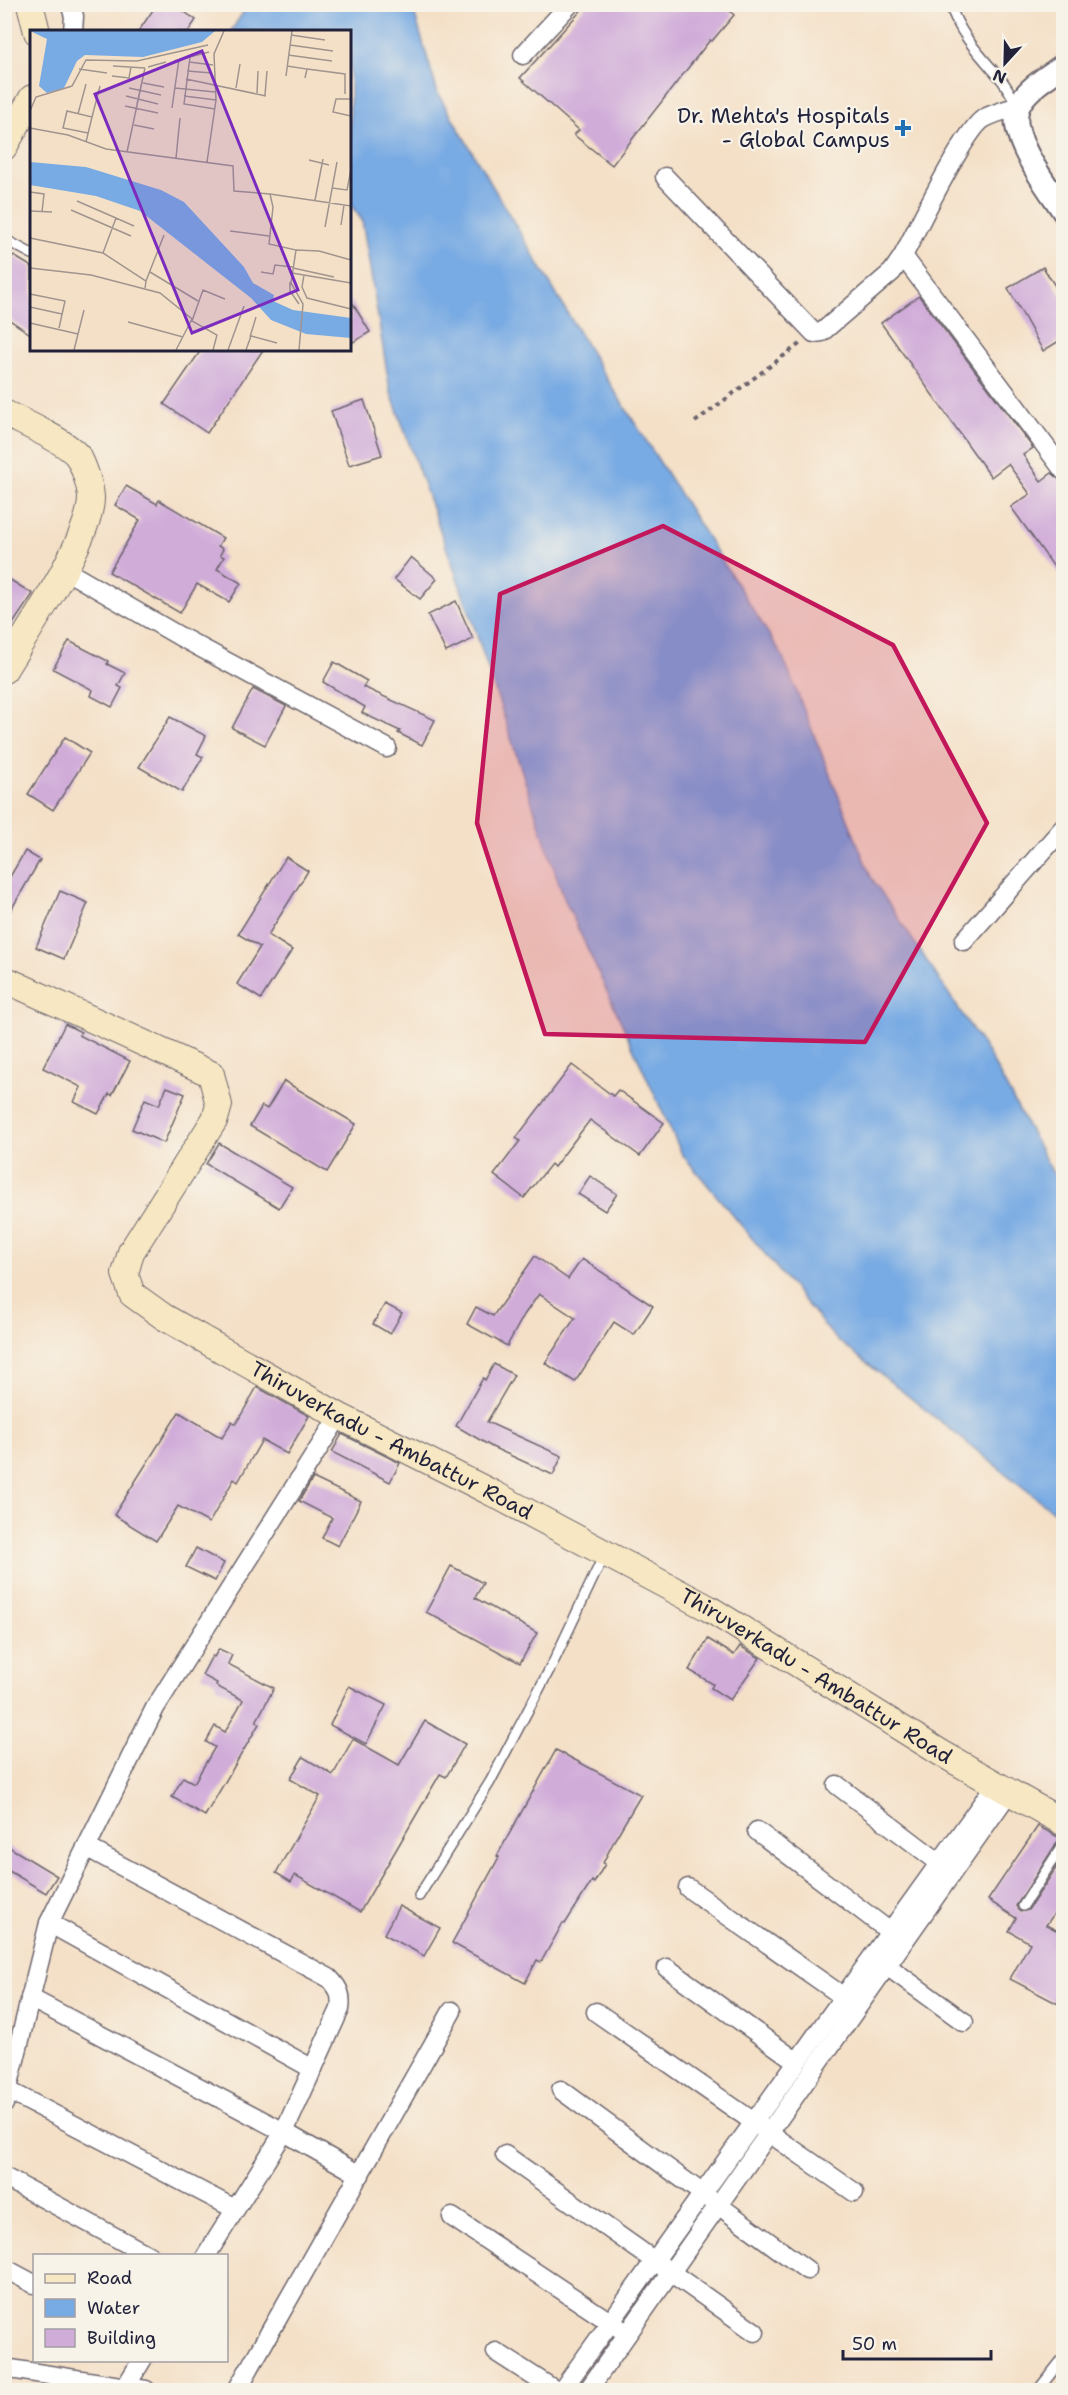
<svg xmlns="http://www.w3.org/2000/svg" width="1068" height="2395" viewBox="0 0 1068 2395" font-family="'Shantell Sans',sans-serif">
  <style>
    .water { fill: #78aae3; stroke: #4d668f; stroke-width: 1.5 }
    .building { fill: #d0acd9 }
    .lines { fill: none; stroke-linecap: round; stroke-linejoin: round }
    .service-casing { stroke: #6c646c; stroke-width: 12 }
    .minor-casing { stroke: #6c646c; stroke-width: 21 }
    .tertiary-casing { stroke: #6c646c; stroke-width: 26 }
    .secondary-casing { stroke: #6c646c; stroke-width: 28 }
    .path { stroke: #6c646c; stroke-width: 4; stroke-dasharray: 4.5 4.5; stroke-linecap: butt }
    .service { stroke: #fff; stroke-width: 9 }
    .minor { stroke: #fff; stroke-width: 18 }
    .tertiary { stroke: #fff; stroke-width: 22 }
    .secondary { stroke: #f7e8c3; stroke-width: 26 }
    .marked { fill: #c2185b; fill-opacity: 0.2; stroke: #c2185b; stroke-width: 4.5; stroke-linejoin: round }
    .poi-dot { fill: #1f6fb2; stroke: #f7f3e8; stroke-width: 2 }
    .labels { text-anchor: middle; stroke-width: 4.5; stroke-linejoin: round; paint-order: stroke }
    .poi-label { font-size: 21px; fill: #22223b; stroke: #f7f3e8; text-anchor: end }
    .street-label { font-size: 21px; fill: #22223b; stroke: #f7f3e8 }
    .inset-road { fill: none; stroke: #a0948f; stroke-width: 1.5 }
    .view { fill: #7b2cbf; fill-opacity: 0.15; stroke: #7b2cbf; stroke-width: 3 }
    .inset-edge { fill: none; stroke: #22223b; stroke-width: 3 }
  </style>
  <rect width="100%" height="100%" fill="#f7f3e8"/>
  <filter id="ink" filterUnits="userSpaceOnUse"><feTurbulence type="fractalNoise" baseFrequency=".0167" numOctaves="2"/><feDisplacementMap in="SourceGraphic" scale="12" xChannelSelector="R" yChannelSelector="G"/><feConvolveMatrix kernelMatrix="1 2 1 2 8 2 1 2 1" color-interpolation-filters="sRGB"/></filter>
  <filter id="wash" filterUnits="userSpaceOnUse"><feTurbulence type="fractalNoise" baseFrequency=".008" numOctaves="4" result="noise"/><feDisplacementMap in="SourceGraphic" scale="24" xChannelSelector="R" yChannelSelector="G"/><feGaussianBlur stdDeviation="1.35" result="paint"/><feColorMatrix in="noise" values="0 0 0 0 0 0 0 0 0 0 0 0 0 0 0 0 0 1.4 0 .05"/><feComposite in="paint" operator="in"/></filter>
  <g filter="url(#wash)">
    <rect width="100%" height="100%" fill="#f4e0c7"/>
    <path class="water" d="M248,5H412L438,94L600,368L782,655L871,877L988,1053L1063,1192V1519L834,1337L682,1154L563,896L469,611L390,390L362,220L350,204V32L231,31Z"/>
    <g id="blocks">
      <g class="building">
        <path d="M157,4H173L196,20L188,32H138Z"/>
        <path d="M587,4H722L734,15L712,41L710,40L612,165L574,135L579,130L520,78Z"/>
        <path d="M4,250L32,267V335L4,316Z"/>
        <path d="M1043,267L1064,300V338L1043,351L1008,288Z"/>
        <path d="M919,296L1033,448L1023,455L1041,481L1052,473L1064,484V581L1011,507L1030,494L1008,464L991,477L881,323Z"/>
        <path d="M350,299L370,332L350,344Z"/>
        <path d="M201,350H263L207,433L164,404Z"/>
        <path d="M364,400L382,455L349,465L331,411Z"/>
        <path d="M126,486L157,504L159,500L223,538L218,546L223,549L220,555L224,557L217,569L241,583L229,602L197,584L180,613L109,572L140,520L115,505Z"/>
        <path d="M411,557L437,579L420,599L394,579Z"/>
        <path d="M4,576L33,594L4,637Z"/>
        <path d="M456,601L473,639L446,652L428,615Z"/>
        <path d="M69,641L108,661L107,664L125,673L118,686L122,688L112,707L91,696L93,690L53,669Z"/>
        <path d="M334,662L367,681L363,687L435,720L422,745L398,733L400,731L362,713L365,707L323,682Z"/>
        <path d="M253,689L286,706L265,745L232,728Z"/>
        <path d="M170,717L206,736L197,754L203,757L182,792L139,767Z"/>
        <path d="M65,737L90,753L53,810L28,794Z"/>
        <path d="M25,851L40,860L4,922V887Z"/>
        <path d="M286,857L308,871L268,935L292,950L261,999L237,984L260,947L238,934Z"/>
        <path d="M60,891L88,903L64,959L36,947Z"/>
        <path d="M65,1024L81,1032L79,1035L130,1061L112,1095L109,1094L98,1114L74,1102L81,1087L43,1068Z"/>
        <path d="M572,1065L613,1096L618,1090L664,1123L640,1156L590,1120L554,1167L551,1164L524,1198L494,1175L520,1141L516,1138Z"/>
        <path d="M284,1081L356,1124L327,1172L250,1126L262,1106L267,1109Z"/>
        <path d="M167,1087L185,1094L164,1143L132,1129L145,1099L159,1105Z"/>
        <path d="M219,1143L292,1187L279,1208L206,1164Z"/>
        <path d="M590,1176L617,1194L605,1211L578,1194Z"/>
        <path d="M535,1256L568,1279L582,1259L653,1306L634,1335L614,1322L575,1382L545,1363L575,1318L539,1294L524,1315L507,1346L467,1324L476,1307L493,1316Z"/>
        <path d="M385,1304L402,1313L390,1334L373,1324Z"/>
        <path d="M494,1364L514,1375L487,1422L562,1456L553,1475L492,1447L456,1426L483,1378L485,1380Z"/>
        <path d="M257,1387L309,1416L287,1454L262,1440L238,1482L234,1479L209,1523L178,1506L156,1541L114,1515L179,1412L222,1438L232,1421L236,1424Z"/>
        <path d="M342,1434L400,1463L390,1482L332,1452Z"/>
        <path d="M313,1478L361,1501L338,1546L322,1538L332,1518L299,1501Z"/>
        <path d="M196,1548L224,1563L215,1581L186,1567Z"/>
        <path d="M451,1566L483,1583L475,1598L537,1633L520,1663L426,1612Z"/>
        <path d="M708,1639L734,1655L740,1646L760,1658L730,1700L711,1688L713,1684L689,1670Z"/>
        <path d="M219,1649L232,1655L228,1664L274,1688L256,1722L259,1724L205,1816L172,1797L183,1777L194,1783L215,1747L206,1742L215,1726L225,1732L243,1700L216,1686L217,1683L202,1675L212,1656L214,1657Z"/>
        <path d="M349,1686L386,1705L366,1744L330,1725Z"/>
        <path d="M425,1721L465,1744L446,1777L440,1774L360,1912L295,1875L291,1882L276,1873L320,1796L290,1779L303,1757L333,1775L353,1739L399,1765Z"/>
        <path d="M556,1750L641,1795L615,1839L603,1863L605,1864L594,1883L592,1881L565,1924L563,1923L541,1962L537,1960L525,1983L452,1943L499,1857L497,1856Z"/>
        <path d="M1038,1826L1060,1838L1016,1906L1020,1912L1028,1910L1064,1856V1900L1046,1925L1064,1934V2007L1010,1979L1030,1943L1009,1931L1016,1918L988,1900Z"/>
        <path d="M4,1844L57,1876L46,1893L4,1868Z"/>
        <path d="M399,1906L440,1928L424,1956L384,1934Z"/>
      </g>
    </g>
  </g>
  <g filter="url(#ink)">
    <use href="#blocks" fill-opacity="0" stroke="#6c646c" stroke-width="1.5"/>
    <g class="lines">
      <g class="service-casing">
        <g id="service">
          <path d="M950,4C959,34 980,55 1000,78C1007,86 1012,97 1018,106"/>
          <path d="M4,239L32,254"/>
          <path d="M419,1896L490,1782L553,1663L604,1555"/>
          <path d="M1023,1906L1064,1843"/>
          <path d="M1038,2390L1064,2357"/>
        </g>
      </g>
      <g class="minor-casing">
        <g id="minor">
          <path d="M70,4L74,16L73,32"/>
          <path d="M523,55L570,4"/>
          <path d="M665,177L814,333L822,332L892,272L903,256C917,229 963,133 983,119C993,113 1007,110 1018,106"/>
          <path d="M903,256L1064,471"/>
          <path d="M63,569L179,636L387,748"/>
          <path d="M964,941L1064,827"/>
          <path d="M837,1785L949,1870"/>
          <path d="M757,1831L889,1931"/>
          <path d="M86,1847L329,1978C339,1988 342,1995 340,2009L284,2132L206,2256"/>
          <path d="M688,1888L851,2002"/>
          <path d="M49,1923L313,2069"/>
          <path d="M887,1966L964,2022"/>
          <path d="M667,1968L796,2061"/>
          <path d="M30,1998L284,2132L360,2175"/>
          <path d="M596,2012L854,2192"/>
          <path d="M561,2090L807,2270"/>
          <path d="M9,2091L235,2209"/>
          <path d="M4,2104L49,1923L155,1708L339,1416"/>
          <path d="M505,2155L755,2332"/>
          <path d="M4,2177L150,2256"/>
          <path d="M452,2217L619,2328"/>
          <path d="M4,2268L34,2284"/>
          <path d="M496,2352L555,2390"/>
          <path d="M4,2368L146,2390"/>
          <path d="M126,2386L142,2360"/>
          <path d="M237,2390L452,2011"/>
          <path d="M562,2390L996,1784"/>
          <path d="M588,2390L1009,1792"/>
        </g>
      </g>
      <g class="tertiary-casing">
        <path id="tertiary" d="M1064,65C1049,76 1027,88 1019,105C1005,134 1048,187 1064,212"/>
      </g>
      <g class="secondary-casing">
        <g id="secondary">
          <path d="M30,4L37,32"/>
          <path d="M4,147L32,98"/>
          <path d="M4,413C21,421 71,444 79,458C84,467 91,488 91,498C91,538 27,632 4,670"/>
          <path id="s1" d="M4,979L211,1074L219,1105L215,1119L131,1252L125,1274L132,1294L164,1317L339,1416L492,1493L708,1608L941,1753L1064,1823"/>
        </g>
      </g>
      <path class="path" d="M695,422L801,343"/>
      <use href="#service" class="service"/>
      <use href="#minor" class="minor"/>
      <use href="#tertiary" class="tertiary"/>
      <use href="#secondary" class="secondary"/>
    </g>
  </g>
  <path class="marked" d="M663,526L893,645L987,823L865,1042L545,1034L477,823L500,594Z"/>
  <path class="poi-dot" d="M900 119h6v6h6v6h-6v6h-6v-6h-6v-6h6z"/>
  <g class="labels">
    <g class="poi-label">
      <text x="890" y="123">Dr. Mehta's Hospitals<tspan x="890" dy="24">- Global Campus</tspan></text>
    </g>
    <g class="street-label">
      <text dy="7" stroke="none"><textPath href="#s1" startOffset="774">Thiruverkadu - Ambattur Road</textPath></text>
      <text dy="7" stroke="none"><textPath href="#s1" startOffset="1260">Thiruverkadu - Ambattur Road</textPath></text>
    </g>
  </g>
  <g transform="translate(30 30)">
    <rect width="321" height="321" fill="#f4e0c7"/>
    <path d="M0,1H185L172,12L113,27L55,25L47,31L34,58L17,63L9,56L17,9ZM0,132L56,137L131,160L154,172L214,237L223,253L244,265L243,271L263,280L321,288V308L276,304L241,290L221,268L110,181L66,166L0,155Z" fill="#78aae3"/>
    <path class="inset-road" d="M261,5L295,10M260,15L303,21M258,25L302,31M160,27L154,74L185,79M144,31L179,22M159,32L183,35M83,36L115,38M257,36L277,39L275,48M118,37L136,32M49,39L77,43M277,39L315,44V64M157,41L182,43M82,46L99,48L101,37M256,46L262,1M156,49L236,66M113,53L134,57M99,58L131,65M145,58L185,62M206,58L210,34M227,63L228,41M235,65L237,41M96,66L128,74M154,66L186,70M321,69H306L303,82L321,86M107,74L115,38M95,76L128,83M142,78L149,29M0,81L6,67L42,56L56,30L107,31L178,15M48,84L56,54M62,87L70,56M104,95L124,99M0,98L38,105L76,119L203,136L204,161L240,164L243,177L239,214L266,220L261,253L273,274L269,320M56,112L62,87L37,81L33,98L58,103M97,122L115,38M146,128L150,88M279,130L299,135M177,132L186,70L184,24L194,1M302,158L317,160L321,140M0,162L14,164L12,182M240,164L321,176M285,170L293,129M47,171L86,188M41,180L101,206M0,181L22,182M311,195L314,175M295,197L307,132M200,201L239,206M0,208L73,223L116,251L115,258M266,220L289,221L321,230M73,223L86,188L104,196M0,238L61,245L130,263L162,289L146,320M263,238L304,247M120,242L168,271M231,242L243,244L245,235L263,237M262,243L321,253M274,245L272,257L277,268L321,279M116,251L134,205M260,252V261L269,274M0,264L35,271L29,298M0,277L32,284M98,292L153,307M0,293L48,304M220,307L226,287M44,320L54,280M183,320L187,305L162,291L173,260L195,269M198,320L214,276M216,320L221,306L247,313"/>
    <path class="view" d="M172,21L268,260L162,303L65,64Z"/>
    <rect width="321" height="321" class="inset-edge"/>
  </g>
  <rect width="1068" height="2395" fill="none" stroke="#f7f3e8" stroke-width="24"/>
  <rect x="33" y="2254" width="195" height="108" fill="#f7f3e8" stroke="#a29fa3" stroke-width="1.5"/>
  <rect x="45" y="2274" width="30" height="9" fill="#f7e8c3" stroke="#a29fa3" stroke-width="1.5"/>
  <text x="87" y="2284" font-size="18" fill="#22223b">Road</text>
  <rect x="45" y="2299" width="30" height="18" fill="#78aae3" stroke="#a29fa3" stroke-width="1.5"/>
  <text x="87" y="2314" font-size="18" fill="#22223b">Water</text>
  <rect x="45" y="2329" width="30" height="18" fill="#d0acd9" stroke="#a29fa3" stroke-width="1.5"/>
  <text x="87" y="2344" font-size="18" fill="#22223b">Building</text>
  <g transform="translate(1005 63) rotate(202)" stroke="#f7f3e8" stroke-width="4.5" paint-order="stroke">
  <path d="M0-4.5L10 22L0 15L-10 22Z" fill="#22223b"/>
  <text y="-9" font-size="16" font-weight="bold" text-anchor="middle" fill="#22223b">N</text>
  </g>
  <path d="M843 2350v9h148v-9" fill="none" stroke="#22223b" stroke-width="3"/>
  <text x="852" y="2350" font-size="18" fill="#22223b" stroke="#f7f3e8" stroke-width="4.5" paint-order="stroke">50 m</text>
</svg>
